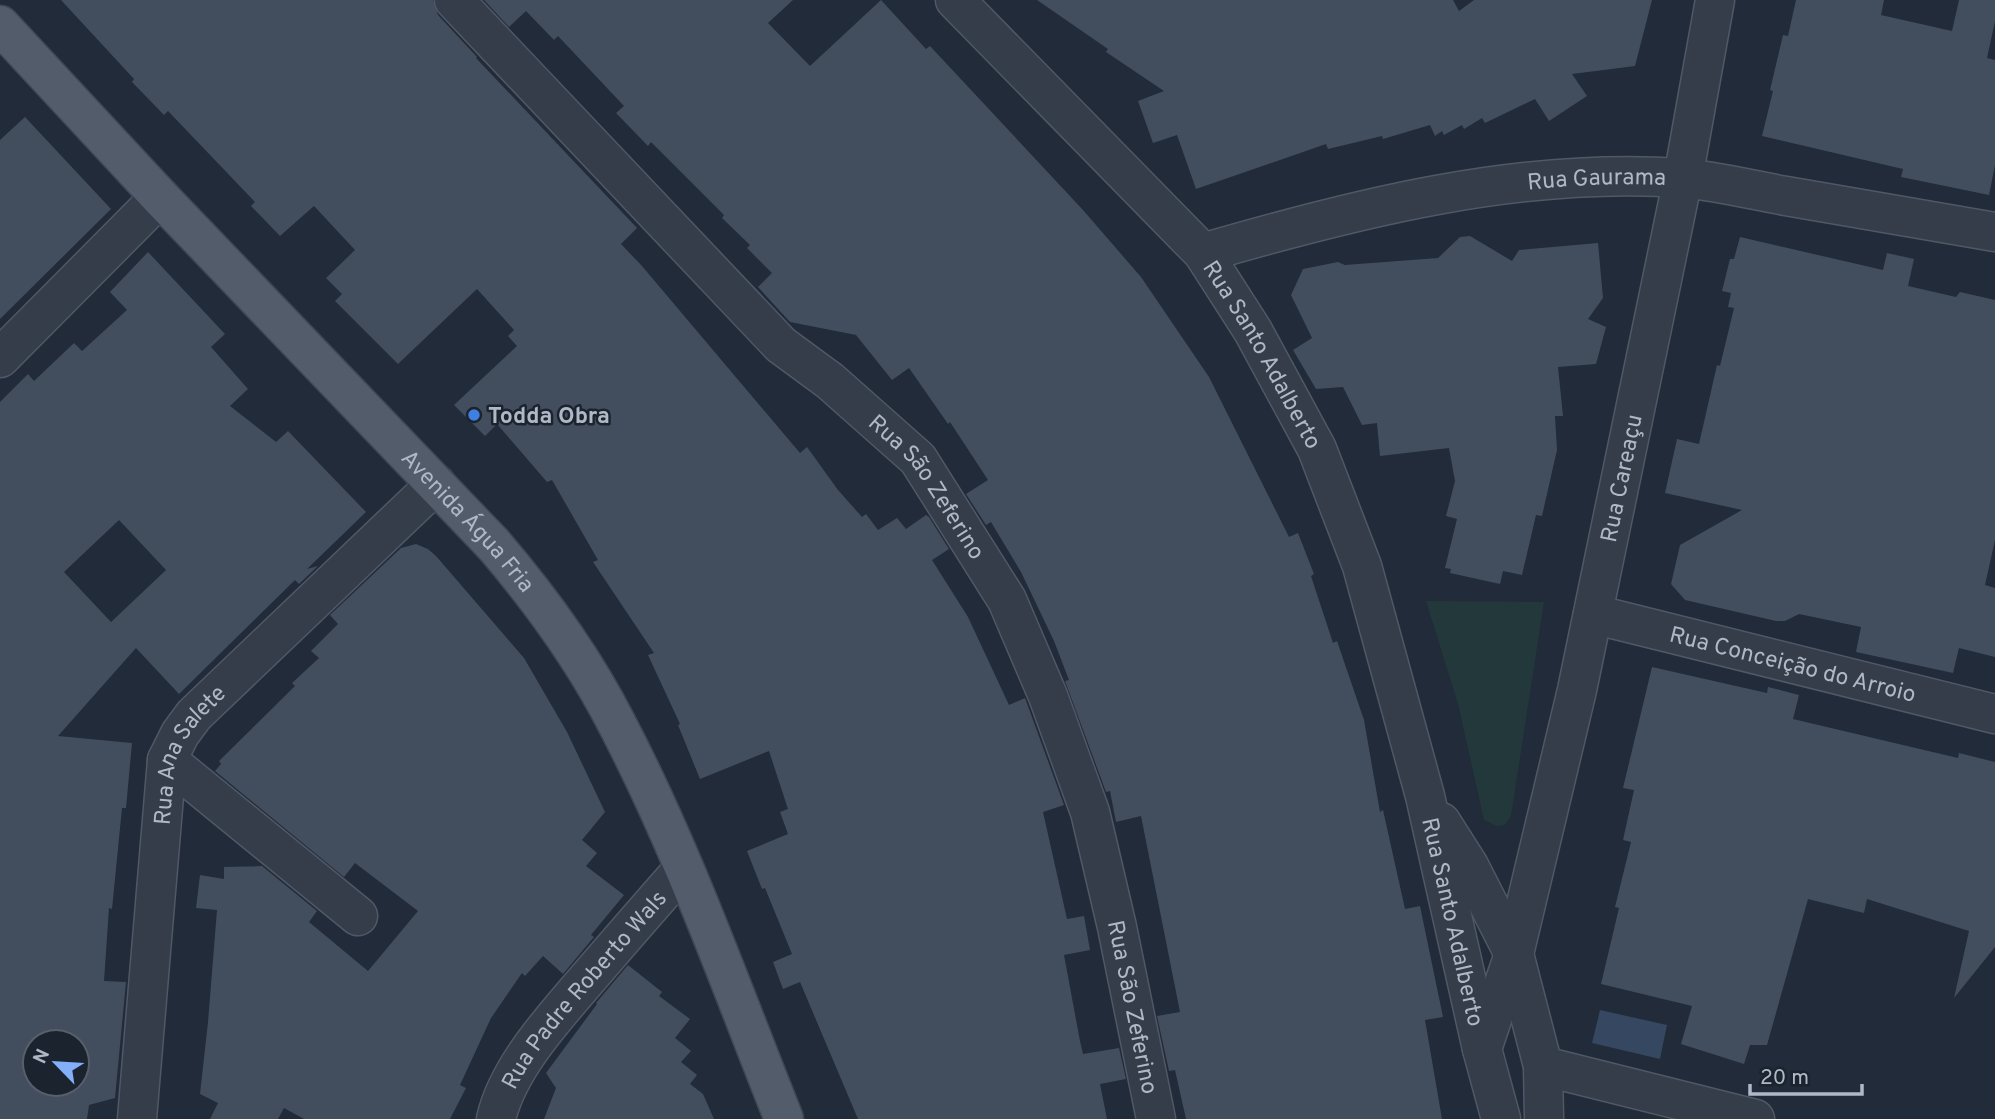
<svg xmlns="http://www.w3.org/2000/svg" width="1995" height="1119" viewBox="0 0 1995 1119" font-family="Overpass,sans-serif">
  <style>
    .green { fill: #23383b }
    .water { fill: #354761 }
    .building { fill: #424e5e; fill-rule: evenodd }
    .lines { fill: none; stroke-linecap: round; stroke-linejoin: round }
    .minor-casing { stroke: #505865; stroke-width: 41 }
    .major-casing { stroke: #3e4753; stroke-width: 41 }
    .minor { stroke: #353d4a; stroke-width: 38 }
    .major { stroke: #535c6a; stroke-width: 38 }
    .shop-dot { fill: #3f7fe0; stroke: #1a232e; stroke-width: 2.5 }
    .labels { text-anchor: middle; stroke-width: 5; stroke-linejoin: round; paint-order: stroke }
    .street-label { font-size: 23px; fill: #b0b8c6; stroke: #1a232e }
    .poi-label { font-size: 23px; font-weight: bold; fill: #b0b8c6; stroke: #1a232e; text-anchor: start }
  </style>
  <rect width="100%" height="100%" fill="#212b39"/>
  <path class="green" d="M1426,601L1544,602L1511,816L1505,825L1497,826L1484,820L1458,704Z"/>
  <path class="water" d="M1600,1010L1667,1025L1660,1059L1592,1043Z"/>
  <g class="building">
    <path d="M61,0H433L438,15L477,57L476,58L637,228L621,244L642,266L800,453L807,447L838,490L862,517L866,514L878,530L897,518L906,529L926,515L929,517L949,549L932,560L968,617L1009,705L1025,698L1064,805L1043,812L1067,919L1084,916L1090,950L1064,955L1080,1041L1083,1054L1119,1048L1126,1079L1100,1084L1107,1119H858L800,982L783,989L773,962L792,954L765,888L762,889L747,851L788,834L780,812L788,809L769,751L700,779L678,725L680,724L648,655L654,653L593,562L598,560L552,480L547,482L497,424L485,436L454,405L517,346L508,336L514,330L477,289L398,364L335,301L342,294L326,278L355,250L314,206L280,236L251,206L255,202L168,111L164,115L132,82L134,79Z"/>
    <path d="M484,0H793L768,23L810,66L881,0L926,49L930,46L1083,210L1141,277L1209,377L1289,537L1298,533L1314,574L1311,576L1333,643L1337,641L1364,720L1380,812L1383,810L1405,909L1420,906L1443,1017L1425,1020L1442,1119H1186L1175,1070L1169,1071L1157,1016L1180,1012L1141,816L1116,822L1110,791L1106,792L1065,681L1069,680L1054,641L1021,572L991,522L986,525L966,494L988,480L950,422L948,424L909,368L892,380L856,335L790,322L758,287L772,273L747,248L750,245L722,218L724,215L651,142L648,146L616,113L624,106L558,36L554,40L526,11L509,27Z"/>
    <path d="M1037,0H1453L1459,11L1474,0H1652L1635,66L1572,74L1587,96L1549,121L1535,99L1485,123L1482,118L1464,129L1462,125L1444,135L1442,131L1435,136L1430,125L1383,139L1382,136L1328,149L1326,144L1196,189L1177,135L1153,143L1138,101L1164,91L1106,52L1108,49Z"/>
    <path d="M1796,0H1884L1881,15L1952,31L1959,0H1995V21L1987,58L1995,60V165L1989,195L1901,177L1903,169L1762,136L1773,91L1770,90L1783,35L1788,36Z"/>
    <path d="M25,117L111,209L0,319V140Z"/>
    <path d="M1470,236L1512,261L1519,250L1598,243L1603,298L1588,319L1606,327L1596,364L1558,367L1563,416H1555L1557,450L1542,516L1536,515L1522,575L1503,571L1500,584L1450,573L1451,569L1445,568L1457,519L1446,516L1455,481L1449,448L1380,456L1377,423L1362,425L1343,387L1316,389L1293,350L1312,338L1291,295L1303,269L1338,262L1345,265L1438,258L1460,237Z"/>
    <path d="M1740,237L1883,270L1887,253L1914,259L1908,286L1956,297L1960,292L1995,300V540L1985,585L1995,588V657L1959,648L1953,673L1856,652L1861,627L1799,614L1785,621H1776L1685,600L1671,584L1680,545L1742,510L1665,493L1677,439L1699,444L1717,365L1720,366L1734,308L1728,307L1731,293L1722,291L1730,259H1734Z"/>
    <path d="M148,252L225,334L211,347L248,389L230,406L276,442L288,431L366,512L307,569L318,566L299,584L295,580L179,694L136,648L58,736L132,743L126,808H122L112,909L109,908L104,981L126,982L115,1098L89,1105L87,1119H0V402L28,374L34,381L74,343L82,351L127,310L110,292ZM119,520L166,570L111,622L64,572ZM35,1042H77V1084H35Z"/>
    <path d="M416,544L428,549L436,556L524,658L567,732L605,812L582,840L597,853L586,866L624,895L591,935L594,937L563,974L543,956L525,976L522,973L491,1018L460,1085L466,1088L450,1119H304L284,1108L278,1119H210L218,1103L200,1094L208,1022L217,910L196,908L200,875L224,879V867L262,866L317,911L309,922L368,971L418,911L355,863L344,877L215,771L221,764L219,761L295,686L292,683L319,658L311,651L338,624L330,615L401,548Z"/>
    <path d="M1652,667L1767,693L1768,687L1799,695L1793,719L1958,758L1959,753L1995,762V947L1954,998L1969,931L1867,899L1864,913L1808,899L1767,1045H1750L1744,1064L1681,1044L1692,1006L1601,984L1619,908L1615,907L1631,842L1623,840L1634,790L1623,788Z"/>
    <path d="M628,965L662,992L659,996L690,1019L675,1038L691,1051L681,1062L697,1075L690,1084L703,1094L714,1119H544L556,1088L546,1073L597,1004L596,1003Z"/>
  </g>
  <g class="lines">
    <g class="minor-casing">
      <g id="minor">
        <path id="s1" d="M454,0L781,345L830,381L918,459L1007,600L1048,696L1090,812L1117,927L1156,1119"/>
        <path id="s2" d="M955,0L1203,253L1253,331L1317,449L1362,566L1425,796L1482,1049L1501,1119"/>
        <path id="s3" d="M1203,253C1357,208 1520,167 1682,178C1716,181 1752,190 1786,196C1856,208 1925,220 1995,232"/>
        <path d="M0,358L160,197"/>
        <path id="s4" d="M1593,614L1995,714"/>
        <path d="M167,760L358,916"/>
        <path d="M1441,822L1469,866L1514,954L1543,1066L1544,1119"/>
        <path id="s5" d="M1482,1049L1514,954L1577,690L1683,178L1715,0"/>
        <path d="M1543,1066L1755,1119"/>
        <path id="s6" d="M137,1119L167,760L180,734L194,715L436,484"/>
        <path id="s7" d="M496,1119C508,1067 554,1018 589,977C620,941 652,904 684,868"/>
      </g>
    </g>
    <g class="major-casing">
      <g id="major">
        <path id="s8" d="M0,25L160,197L494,545C541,600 584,659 617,724C683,850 731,987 784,1119"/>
      </g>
    </g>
    <use href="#minor" class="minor"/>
    <use href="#major" class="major"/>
  </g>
  <circle class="shop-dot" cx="474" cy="415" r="7"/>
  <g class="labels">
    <g class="street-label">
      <text dy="8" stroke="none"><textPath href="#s3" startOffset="402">Rua Gaurama</textPath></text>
      <text dy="8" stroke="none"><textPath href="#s2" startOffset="472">Rua Santo Adalberto</textPath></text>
      <text dy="8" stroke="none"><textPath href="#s5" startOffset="588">Rua Careaçu</textPath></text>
      <text dy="8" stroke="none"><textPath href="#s1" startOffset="681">Rua São Zeferino</textPath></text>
      <text dy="8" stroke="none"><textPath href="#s8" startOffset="682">Avenida Água Fria</textPath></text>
      <text dy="8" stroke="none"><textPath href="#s4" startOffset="206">Rua Conceição do Arroio</textPath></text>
      <text dy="8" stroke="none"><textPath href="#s6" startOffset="373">Rua Ana Salete</textPath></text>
      <text dy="8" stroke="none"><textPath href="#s2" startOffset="1074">Rua Santo Adalberto</textPath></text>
      <text dy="8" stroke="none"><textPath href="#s7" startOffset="158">Rua Padre Roberto Wals</textPath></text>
      <text dy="8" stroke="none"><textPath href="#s1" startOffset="1248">Rua São Zeferino</textPath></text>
    </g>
    <g class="poi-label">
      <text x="488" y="423">Todda Obra</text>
    </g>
  </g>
  <g transform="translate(56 1063) rotate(295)"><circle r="33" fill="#1a232e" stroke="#565f6b" stroke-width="2"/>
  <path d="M0-5L12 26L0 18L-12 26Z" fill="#83aff8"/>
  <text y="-10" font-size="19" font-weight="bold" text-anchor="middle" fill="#b0b8c6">N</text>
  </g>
  <path d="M1750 1084v10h112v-10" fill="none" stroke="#b0b8c6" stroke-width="3.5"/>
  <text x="1760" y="1084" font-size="21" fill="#b0b8c6" stroke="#1a232e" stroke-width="5" paint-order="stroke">20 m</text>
</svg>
